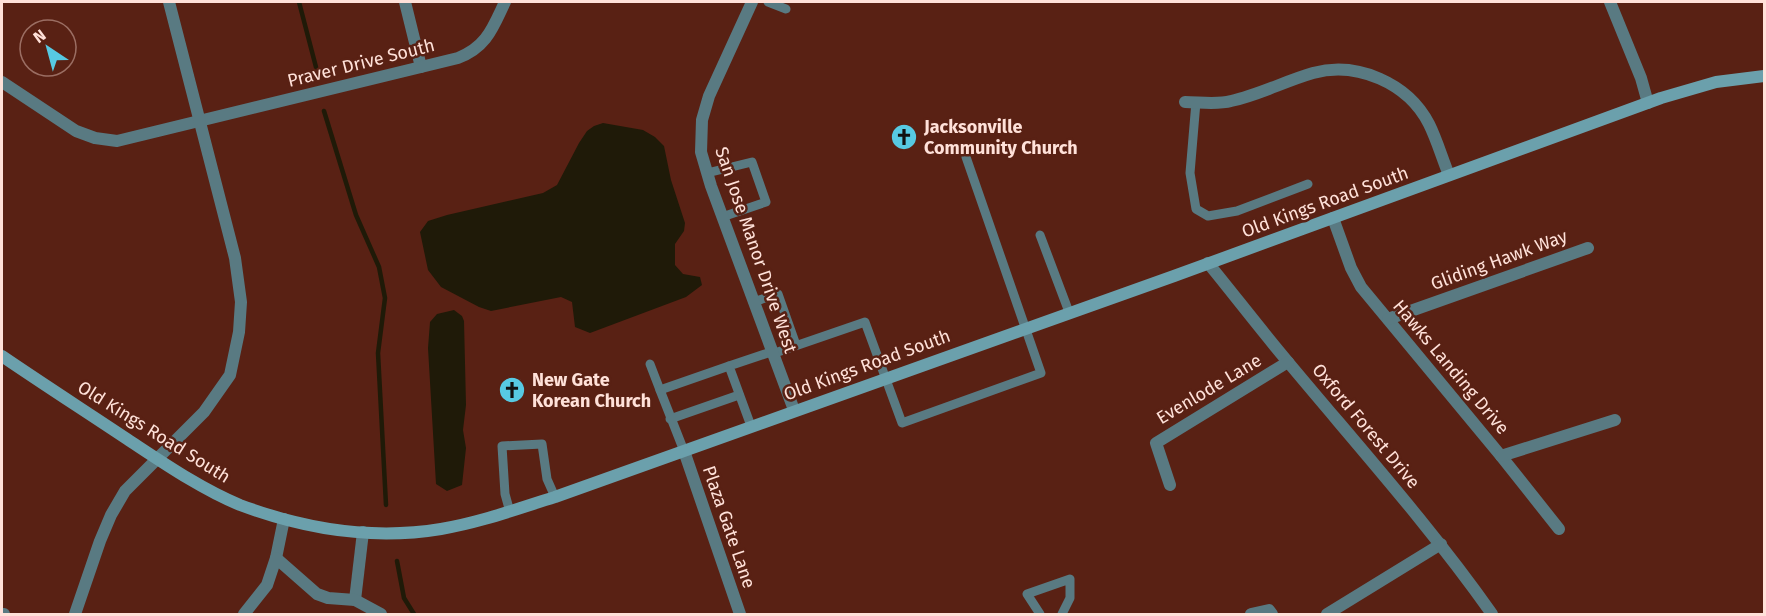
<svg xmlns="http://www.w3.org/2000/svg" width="1766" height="616" viewBox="0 0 1766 616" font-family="'Fira Sans',sans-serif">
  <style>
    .water { fill: #1f1a08 }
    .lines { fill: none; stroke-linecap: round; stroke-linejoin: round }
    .stream { stroke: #1f1a08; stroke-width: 4.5 }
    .lane { stroke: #597a82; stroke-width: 9 }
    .street { stroke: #597a82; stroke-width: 12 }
    .secondary { stroke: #6ba0ac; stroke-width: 12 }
    .labels { text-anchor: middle; stroke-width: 5; stroke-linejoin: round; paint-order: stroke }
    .street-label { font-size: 18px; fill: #ffe1d9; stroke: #592114 }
    .poi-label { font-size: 18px; font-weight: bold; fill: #ffe1d9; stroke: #592114; text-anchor: start }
  </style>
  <rect width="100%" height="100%" fill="#592114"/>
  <g class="water">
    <path d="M603,123L643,130L655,137L664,146L671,180L685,223L684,231L675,244V265L683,274L700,277L702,285L686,297L590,333L575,327L572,302L561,297L491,311L479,307L441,287L428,270L420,232L428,221L447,215L543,193L557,185L579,143L587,131L594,126Z"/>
    <path d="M454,310L462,316L464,321L466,405L463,430L466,448L462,485L447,491L436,484L428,348L430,322L437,314Z"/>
  </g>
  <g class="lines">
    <g class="stream">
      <path d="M299,2L317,71"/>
      <path d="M324,111L356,215L379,267L385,298L378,353L386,505"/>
      <path d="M397,561L404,598L414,614"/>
    </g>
    <g class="lane">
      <path d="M768,2L786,9"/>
      <path d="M1196,102L1190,173L1196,209L1208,216L1237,211L1308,184"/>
      <path d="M707,173L752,162L766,202L722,217"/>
      <path d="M1040,235L1069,312"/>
      <path d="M753,302L778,294L796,345"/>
      <path d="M772,354L865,322L902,423L1041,373L966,157"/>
      <path d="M650,364L660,390"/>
      <path d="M670,419L739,395"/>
      <path d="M751,426L729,366L771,352"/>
      <path d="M684,451L660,390L729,366"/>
      <path d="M510,512L505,494L502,446L542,444L547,479L555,497"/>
      <path d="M1040,614L1027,594L1070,579V598L1062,614"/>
    </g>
    <g class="street">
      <path d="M405,2L421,67"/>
      <path d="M752,2L709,96L702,120L701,152L711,186L794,410"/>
      <path d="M1610,2L1641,78L1648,103"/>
      <path d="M2,82L76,131L95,138L117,141L458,58C487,47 493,27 505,2"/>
      <path d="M1185,102C1199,102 1217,105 1231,101C1259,95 1285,81 1313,73C1357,61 1408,83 1429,124C1437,140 1442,158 1449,175"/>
      <path d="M1333,218L1351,268L1361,287L1501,456L1559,529"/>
      <path d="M1208,263C1235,296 1261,330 1288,362C1358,446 1430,526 1492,614"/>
      <path d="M1388,319L1588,248"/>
      <path d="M684,451L740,614"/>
      <path d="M1501,456L1615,420"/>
      <path d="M1170,485L1156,443L1288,362"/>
      <path d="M276,558L284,519"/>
      <path d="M355,600L363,532"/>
      <path d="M2,614H4"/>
      <path d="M75,614L100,541L111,515L125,491L204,412L230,375L239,332L241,302L235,258L169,2"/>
      <path d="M244,614L267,585L276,558L317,594L328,598L355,600L381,614"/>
      <path d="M1251,614L1269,610L1272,614"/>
      <path d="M1327,614L1441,544"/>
    </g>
    <path class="secondary" d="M2,356C43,384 85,411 127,439C162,462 201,489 240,505C304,529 374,540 441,529C482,522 516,509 555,497L1174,276L1661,98L1716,82L1764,76"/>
  </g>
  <defs>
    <g id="church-disc" transform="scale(1.35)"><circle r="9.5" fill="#57c9e2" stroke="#592114"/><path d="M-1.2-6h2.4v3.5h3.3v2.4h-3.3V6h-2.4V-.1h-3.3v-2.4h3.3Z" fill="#111"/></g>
  </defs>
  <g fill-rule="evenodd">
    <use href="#church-disc" x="904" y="137"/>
    <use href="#church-disc" x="512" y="390"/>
  </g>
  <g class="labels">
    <g class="street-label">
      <text transform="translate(361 63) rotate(-14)" y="6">Praver Drive South</text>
      <text transform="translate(1325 202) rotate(-20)" y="6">Old Kings Road South</text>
      <text transform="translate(756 250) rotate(71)" y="6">San Jose Manor Drive West</text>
      <text transform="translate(1499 260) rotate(-20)" y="6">Gliding Hawk Way</text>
      <text transform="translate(867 365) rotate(-20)" y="6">Old Kings Road South</text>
      <text transform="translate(1451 367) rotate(50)" y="6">Hawks Landing Drive</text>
      <text transform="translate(1209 389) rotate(-31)" y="6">Evenlode Lane</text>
      <text transform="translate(1366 426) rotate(50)" y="6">Oxford Forest Drive</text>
      <text transform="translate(154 432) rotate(32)" y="6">Old Kings Road South</text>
      <text transform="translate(729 527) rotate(71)" y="6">Plaza Gate Lane</text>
    </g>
    <g class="poi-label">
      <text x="924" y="133">Jacksonville<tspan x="924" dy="21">Community Church</tspan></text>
      <text x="532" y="386">New Gate<tspan x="532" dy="21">Korean Church</tspan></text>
    </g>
  </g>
  <rect width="1766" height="616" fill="none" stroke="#ffe1d9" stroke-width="6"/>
  <g transform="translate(48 48) rotate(324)"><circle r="28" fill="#592114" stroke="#9b6e63" stroke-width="1.5"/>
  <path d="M0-4.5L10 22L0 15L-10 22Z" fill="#57c9e2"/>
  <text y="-9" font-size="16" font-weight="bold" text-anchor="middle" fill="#ffe1d9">N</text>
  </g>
</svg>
